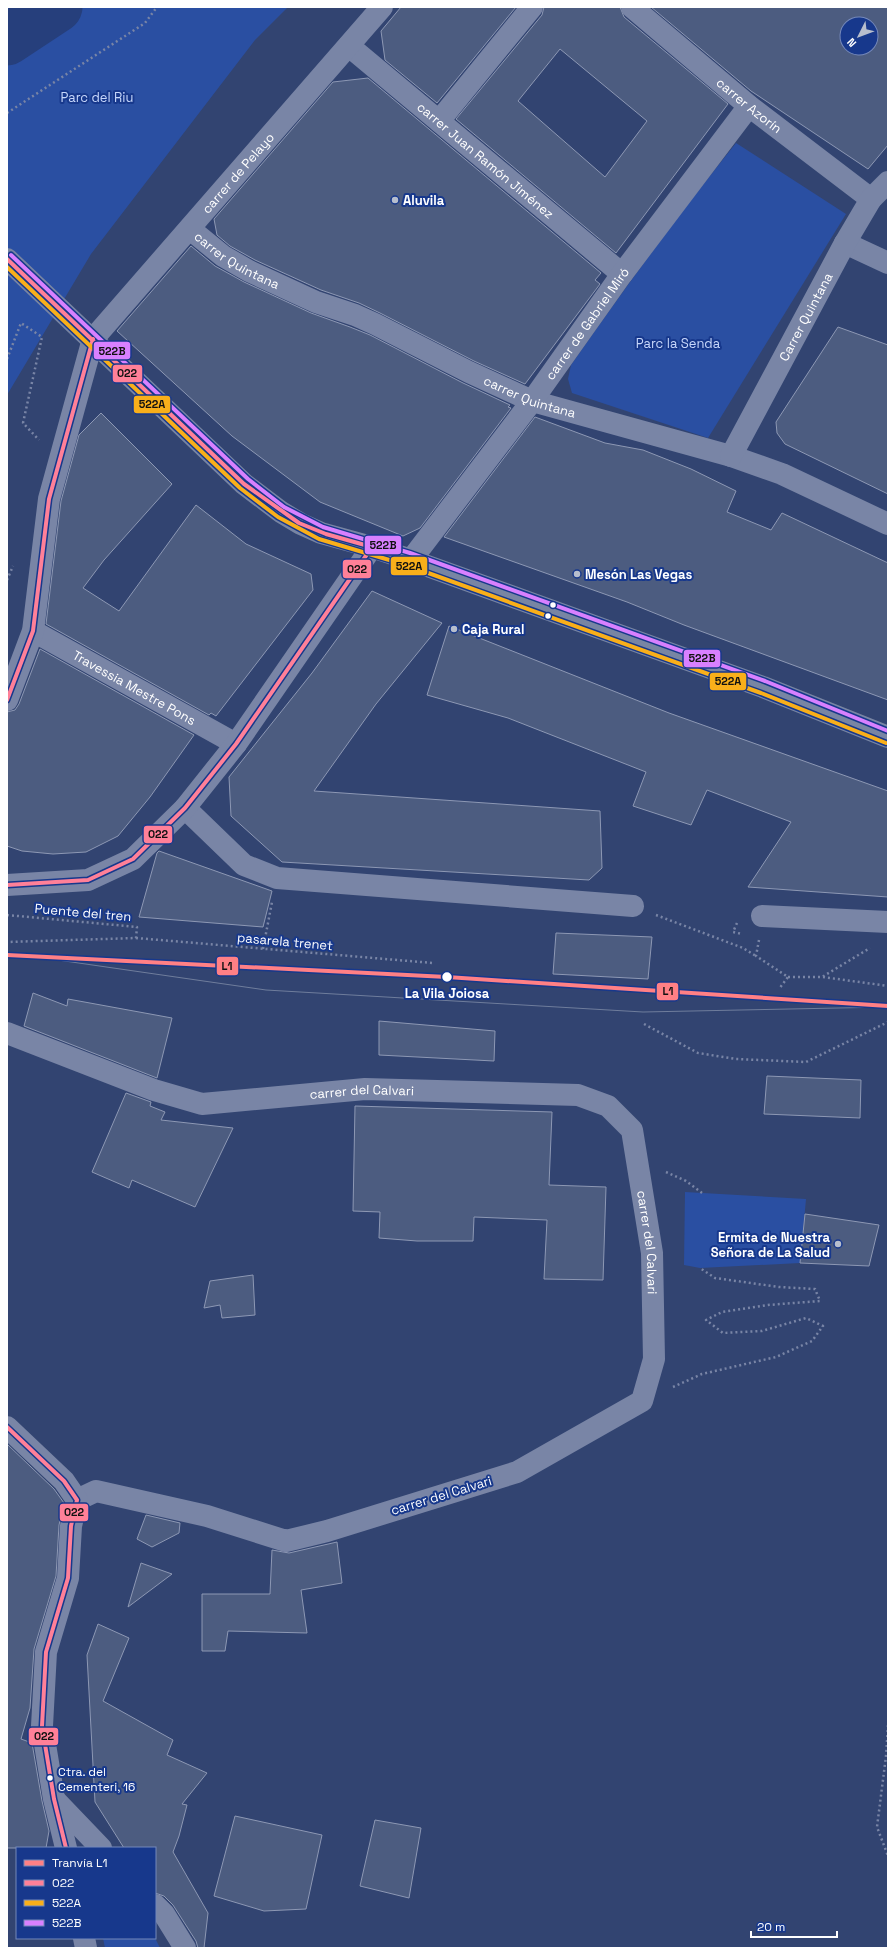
<svg xmlns="http://www.w3.org/2000/svg" width="895" height="1955" viewBox="0 0 895 1955" font-family="'Space Grotesk',sans-serif">
  <style>
    .green { fill: #2a4fa2 }
    .lines { fill: none; stroke-linecap: round; stroke-linejoin: round }
    .river { stroke: #263f7c; stroke-width: 51 }
    .building { fill: #4c5c80; stroke: #8d98b4; fill-rule: evenodd }
    .path { stroke: #7985a6; stroke-width: 2.5; stroke-dasharray: 2 3; stroke-linecap: butt }
    .minor { stroke: #7985a6; stroke-width: 22 }
    .major { stroke: #7885a3; stroke-width: 22 }
    .tram { stroke: #6f7d9c; stroke-width: 1 }
    .bus-1-casing { stroke: #17388c; stroke-width: 7 }
    .bus-2-casing { stroke: #17388c; stroke-width: 7 }
    .bus-3-casing { stroke: #17388c; stroke-width: 7 }
    .bus-1 { stroke: #ff8098; stroke-width: 4 }
    .bus-2 { stroke: #f9af1a; stroke-width: 4 }
    .bus-3 { stroke: #d880ff; stroke-width: 4 }
    .tram-1-casing { stroke: #17388c; stroke-width: 7 }
    .tram-1 { stroke: #ff8085; stroke-width: 4 }
    .poi-dot { fill: #b7becd; stroke: #17388c; stroke-width: 1.5 }
    .bus-dot { fill: #fff; stroke: #17388c; stroke-width: 1.5 }
    .labels { text-anchor: middle; stroke-width: 4; stroke-linejoin: round; paint-order: stroke }
    .bus-label { font-size: 12px; fill: #fff; stroke: #17388c; text-anchor: start }
    .park-label { font-size: 13px; fill: #c7d7fb; stroke: #17388c }
    .street-label { font-size: 13px; fill: #fff; stroke: #17388c }
    .poi-label { font-size: 13px; font-weight: bold; fill: #fff; stroke: #17388c; text-anchor: start }
    .stop-label { font-size: 13px; font-weight: bold; fill: #fff; stroke: #17388c }
    .line-badge { stroke: #17388c; stroke-width: 1.5 }
    .pale-badge-label { font-size: 11px; text-anchor: middle; font-weight: bold; fill: #111 }
  </style>
  <rect width="100%" height="100%" fill="#324471"/>
  <g class="green">
    <path d="M7,7H288L255,40L91,254L7,395Z"/>
    <path d="M736,143L846,214L708,438L572,393L568,379L571,365C624,289 678,215 736,143Z"/>
    <path d="M685,1192L806,1199L800,1263L700,1268L684,1265Z"/>
    <path d="M103,1938H155L160,1948H105Z"/>
  </g>
  <g class="lines">
    <path class="river" d="M7,40L57,7"/>
  </g>
  <g class="building">
    <path d="M401,7H516L437,103L385,60L381,31Z"/>
    <path d="M544,7H620L624,17L728,104L616,253L456,119L542,15ZM560,49L647,121L605,177L518,101Z"/>
    <path d="M651,7H888V145L868,169L751,91ZM847,24H871V48H847Z"/>
    <path d="M368,78L601,273L595,280L600,284L525,384L474,361L380,313L359,303L321,290L255,260L230,246L217,235L214,219L333,82Z"/>
    <path d="M191,246L215,266L244,282L311,313L350,327L370,335L463,383L510,405L508,407L511,408L420,528L403,536L320,502L232,436L117,331Z"/>
    <path d="M838,327L888,345V494L785,444L777,433L776,422Z"/>
    <path d="M101,413L172,484L104,560L83,588L119,611L196,505L246,544L311,574L313,590L216,716L211,713L209,715L46,624L61,501L79,435Z"/>
    <path d="M535,417L605,443L643,450L691,469L736,491L727,512L771,530L782,513L888,563V700L684,625L627,602L444,537Z"/>
    <path d="M372,591L442,623L376,704L314,791L600,811L602,868L589,880L282,862L231,816L229,777L312,673Z"/>
    <path d="M449,626L669,713L888,791V897L748,887L791,822L707,790L691,825L633,806L646,772L508,718L427,695Z"/>
    <path d="M40,649L194,735L150,797L118,836L86,852L53,854L22,851L7,846V712L15,710L19,704Z"/>
    <path d="M159,851L272,891L263,927L139,917L157,853Z"/>
    <path d="M556,933L652,937L648,979L553,974Z"/>
    <path d="M33,993L67,1006L68,999L172,1018L157,1078L24,1026Z"/>
    <path d="M379,1021L495,1031L494,1061L379,1055Z"/>
    <path d="M767,1076L861,1080L860,1118L764,1114Z"/>
    <path d="M126,1093L151,1102L150,1106L165,1112L161,1120L233,1128L195,1207L132,1180L129,1188L92,1172Z"/>
    <path d="M355,1106L552,1112L549,1185L606,1187L603,1280L544,1279L547,1220L474,1217L473,1241H417L379,1238L380,1212L353,1211Z"/>
    <path d="M805,1214L879,1225L869,1266L800,1263Z"/>
    <path d="M253,1275L255,1315L222,1318L220,1305L204,1308L210,1281Z"/>
    <path d="M7,1444L54,1489L64,1503L59,1525L56,1576L34,1649L30,1708L21,1739L32,1743L42,1801L49,1831L46,1848H7Z"/>
    <path d="M146,1515L180,1523L179,1533L152,1547L137,1539Z"/>
    <path d="M337,1542L342,1583L301,1590L307,1633L228,1631L225,1651H202V1594H270L272,1550L289,1553Z"/>
    <path d="M141,1563L172,1574L128,1607Z"/>
    <path d="M98,1624L129,1638L103,1701L173,1740L167,1755L207,1773L182,1804L187,1805L179,1836L173,1852L208,1913L204,1948H198L196,1941L173,1905L164,1896L155,1893V1848H124L95,1802L87,1655Z"/>
    <path d="M235,1816L322,1835L306,1909L264,1911L214,1896Z"/>
    <path d="M375,1820L421,1828L409,1898L360,1886Z"/>
  </g>
  <g class="lines">
    <g class="path">
      <path d="M7,113L145,23L157,7"/>
      <path d="M7,359L21,323L42,337L23,423L39,440"/>
      <path d="M7,580L13,566"/>
      <path d="M7,915L137,927L136,938L7,942"/>
      <path d="M656,915L743,948L756,956"/>
      <path d="M737,923L733,932L742,934"/>
      <path d="M136,938L433,963"/>
      <path d="M759,940L756,956L788,977L779,989"/>
      <path d="M263,949L272,902"/>
      <path d="M788,977H822L870,948"/>
      <path d="M823,977L888,986"/>
      <path d="M644,1024L698,1053L736,1059L806,1062L888,1022"/>
      <path d="M666,1172L686,1181L702,1193"/>
      <path d="M673,1387L702,1374L776,1357L812,1341L823,1326L806,1318L762,1331L723,1333L706,1320L722,1312L768,1305L820,1301L815,1289L779,1287L715,1278L700,1268"/>
      <path d="M888,1725L886,1756L877,1827L888,1856"/>
    </g>
    <g class="minor">
      <path id="s1" d="M632,7L749,106L871,199"/>
      <path id="s2" d="M349,46L622,274"/>
      <path d="M439,121L532,7"/>
      <path id="s3" d="M190,229L223,256L249,271L316,302L355,315L375,324L469,372L532,401L731,456L782,474L888,524"/>
      <path d="M845,243L888,263"/>
      <path id="s4" d="M731,456L845,243L871,199L888,182"/>
      <path id="s5" d="M411,560L532,401L622,274L749,106"/>
      <path id="s6" d="M33,631L236,744"/>
      <path id="s7" d="M7,700L33,631L49,499L93,339L382,7"/>
      <path d="M185,808L244,865L277,878L633,906"/>
      <path d="M7,885L88,880L133,859L185,808L236,744L372,547"/>
      <path d="M762,916L888,922"/>
      <path id="s8" d="M7,1033L154,1090L202,1104L365,1089L578,1095L608,1106L632,1130L652,1253L654,1359L642,1401L517,1472L327,1531L286,1541L207,1516L96,1491L77,1500"/>
      <path d="M7,1427L64,1481L77,1500L71,1526L68,1578L46,1652L42,1726L54,1799L66,1848"/>
      <path d="M55,1800L101,1848"/>
      <path d="M155,1905L164,1914L185,1948"/>
      <path d="M84,1938L86,1948"/>
    </g>
    <path class="major" d="M7,259L244,484L281,512L301,524L321,533L372,547L408,559L763,687L888,737"/>
    <path class="tram" d="M30,956L266,990L643,1012L888,1007"/>
    <g class="bus-1-casing">
      <g id="bus-1">
        <path d="M7,259L244,484L299,523L326,534L372,547L236,744L185,808L133,859L88,880L7,885"/>
        <path d="M7,700L33,631L49,499L93,339"/>
        <path d="M7,1427L64,1481L77,1500L71,1526L68,1578L46,1652L42,1726L54,1799L66,1848"/>
      </g>
    </g>
    <g class="bus-2-casing">
      <path id="bus-2" d="M7,267L240,488L278,517L319,539L406,565L761,693L886,743"/>
    </g>
    <g class="bus-3-casing">
      <path id="bus-3" d="M11,255L248,479L284,507L323,527L410,553L765,681L888,731"/>
    </g>
    <use href="#bus-1" class="bus-1"/>
    <use href="#bus-2" class="bus-2"/>
    <use href="#bus-3" class="bus-3"/>
    <g class="tram-1-casing">
      <path id="tram-1" d="M7,955L447,977L888,1006"/>
    </g>
    <use href="#tram-1" class="tram-1"/>
  </g>
  <g class="poi-dot">
    <circle cx="395" cy="200" r="4"/>
    <circle cx="577" cy="574" r="4"/>
    <circle cx="454" cy="629" r="4"/>
    <circle cx="838" cy="1244" r="4"/>
  </g>
  <g class="bus-dot">
    <circle cx="553" cy="605" r="3.5"/>
    <circle cx="548" cy="616" r="3.5"/>
    <circle cx="447" cy="977" r="5.5"/>
    <circle cx="50" cy="1778" r="3.5"/>
  </g>
  <g class="labels">
    <g class="bus-label">
      <text x="58" y="1776">Ctra. del<tspan x="58" dy="15">Cementeri, 16</tspan></text>
    </g>
    <g class="park-label">
      <text x="97" y="102">Parc del Riu</text>
      <text x="678" y="348">Parc la Senda</text>
    </g>
    <g class="street-label">
      <text dy="5" stroke="none"><textPath href="#s1" startOffset="153">carrer Azorín</textPath></text>
      <text dy="5" stroke="none"><textPath href="#s2" startOffset="178">carrer Juan Ramón Jiménez</textPath></text>
      <text dy="5" stroke="none"><textPath href="#s7" startOffset="593">carrer de Pelayo</textPath></text>
      <text dy="5" stroke="none"><textPath href="#s3" startOffset="57">carrer Quintana</textPath></text>
      <text dy="5" stroke="none"><textPath href="#s4" startOffset="158">Carrer Quintana</textPath></text>
      <text dy="5" stroke="none"><textPath href="#s5" startOffset="295">carrer de Gabriel Miró</textPath></text>
      <text dy="5" stroke="none"><textPath href="#s3" startOffset="381">carrer Quintana</textPath></text>
      <text dy="5" stroke="none"><textPath href="#s6" startOffset="116">Travessia Mestre Pons</textPath></text>
      <text transform="translate(83 912) rotate(5)" y="5">Puente del tren</text>
      <text transform="translate(285 941) rotate(5)" y="5">pasarela trenet</text>
      <text dy="5" stroke="none"><textPath href="#s8" startOffset="368">carrer del Calvari</textPath></text>
      <text dy="5" stroke="none"><textPath href="#s8" startOffset="764">carrer del Calvari</textPath></text>
      <text transform="translate(441 1495) rotate(-17)" y="5">carrer del Calvari</text>
    </g>
    <g class="poi-label">
      <text x="403" y="205">Aluvila</text>
      <text x="585" y="579">Mesón Las Vegas</text>
      <text x="462" y="634">Caja Rural</text>
      <text x="830" y="1242" text-anchor="end">Ermita de Nuestra<tspan x="830" dy="15">Señora de La Salud</tspan></text>
    </g>
    <g class="stop-label">
      <text x="447" y="998">La Vila Joiosa</text>
    </g>
  </g>
  <g class="line-badge">
    <rect x="93" y="341" width="38" height="19" rx="4" fill="#d880ff"/>
    <rect x="112" y="364" width="31" height="19" rx="4" fill="#ff8098"/>
    <rect x="133" y="395" width="38" height="19" rx="4" fill="#f9af1a"/>
    <rect x="364" y="535" width="38" height="20" rx="4" fill="#d880ff"/>
    <rect x="390" y="556" width="38" height="20" rx="4" fill="#f9af1a"/>
    <rect x="342" y="559" width="30" height="20" rx="4" fill="#ff8098"/>
    <rect x="683" y="649" width="38" height="19" rx="4" fill="#d880ff"/>
    <rect x="709" y="672" width="38" height="19" rx="4" fill="#f9af1a"/>
    <rect x="143" y="825" width="30" height="19" rx="4" fill="#ff8098"/>
    <rect x="216" y="956" width="23" height="20" rx="4" fill="#ff8085"/>
    <rect x="656" y="982" width="23" height="19" rx="4" fill="#ff8085"/>
    <rect x="59" y="1503" width="30" height="19" rx="4" fill="#ff8098"/>
    <rect x="28" y="1727" width="31" height="19" rx="4" fill="#ff8098"/>
  </g>
  <g class="pale-badge-label">
    <text x="112" y="355">522B</text>
    <text x="127" y="377">022</text>
    <text x="152" y="408">522A</text>
    <text x="383" y="549">522B</text>
    <text x="409" y="570">522A</text>
    <text x="357" y="573">022</text>
    <text x="702" y="662">522B</text>
    <text x="728" y="685">522A</text>
    <text x="158" y="838">022</text>
    <text x="227" y="970">L1</text>
    <text x="668" y="995">L1</text>
    <text x="74" y="1516">022</text>
    <text x="44" y="1740">022</text>
  </g>
  <rect width="895" height="1955" fill="none" stroke="#ffffff" stroke-width="16"/>
  <rect x="16" y="1847" width="140" height="92" fill="#17388c" stroke="#7488ba"/>
  <rect x="24" y="1860" width="20" height="6" fill="#ff8085" stroke="#7488ba"/>
  <text x="52" y="1867" font-size="12" fill="#ffffff">Tranvía L1</text>
  <rect x="24" y="1880" width="20" height="6" fill="#ff8098" stroke="#7488ba"/>
  <text x="52" y="1887" font-size="12" fill="#ffffff">022</text>
  <rect x="24" y="1900" width="20" height="6" fill="#f9af1a" stroke="#7488ba"/>
  <text x="52" y="1907" font-size="12" fill="#ffffff">522A</text>
  <rect x="24" y="1920" width="20" height="6" fill="#d880ff" stroke="#7488ba"/>
  <text x="52" y="1927" font-size="12" fill="#ffffff">522B</text>
  <g transform="translate(859 36) rotate(228)"><circle r="19" fill="#17388c" stroke="#7488ba"/>
  <path d="M0-3L7 15L0 10L-7 15Z" fill="#b7becd"/>
  <text y="-6" font-size="11" font-weight="bold" text-anchor="middle" fill="#ffffff">N</text>
  </g>
  <path d="M751 1931v6h86v-6" fill="none" stroke="#ffffff" stroke-width="2"/>
  <text x="757" y="1931" font-size="12" fill="#ffffff" stroke="#17388c" stroke-width="3" paint-order="stroke">20 m</text>
</svg>
